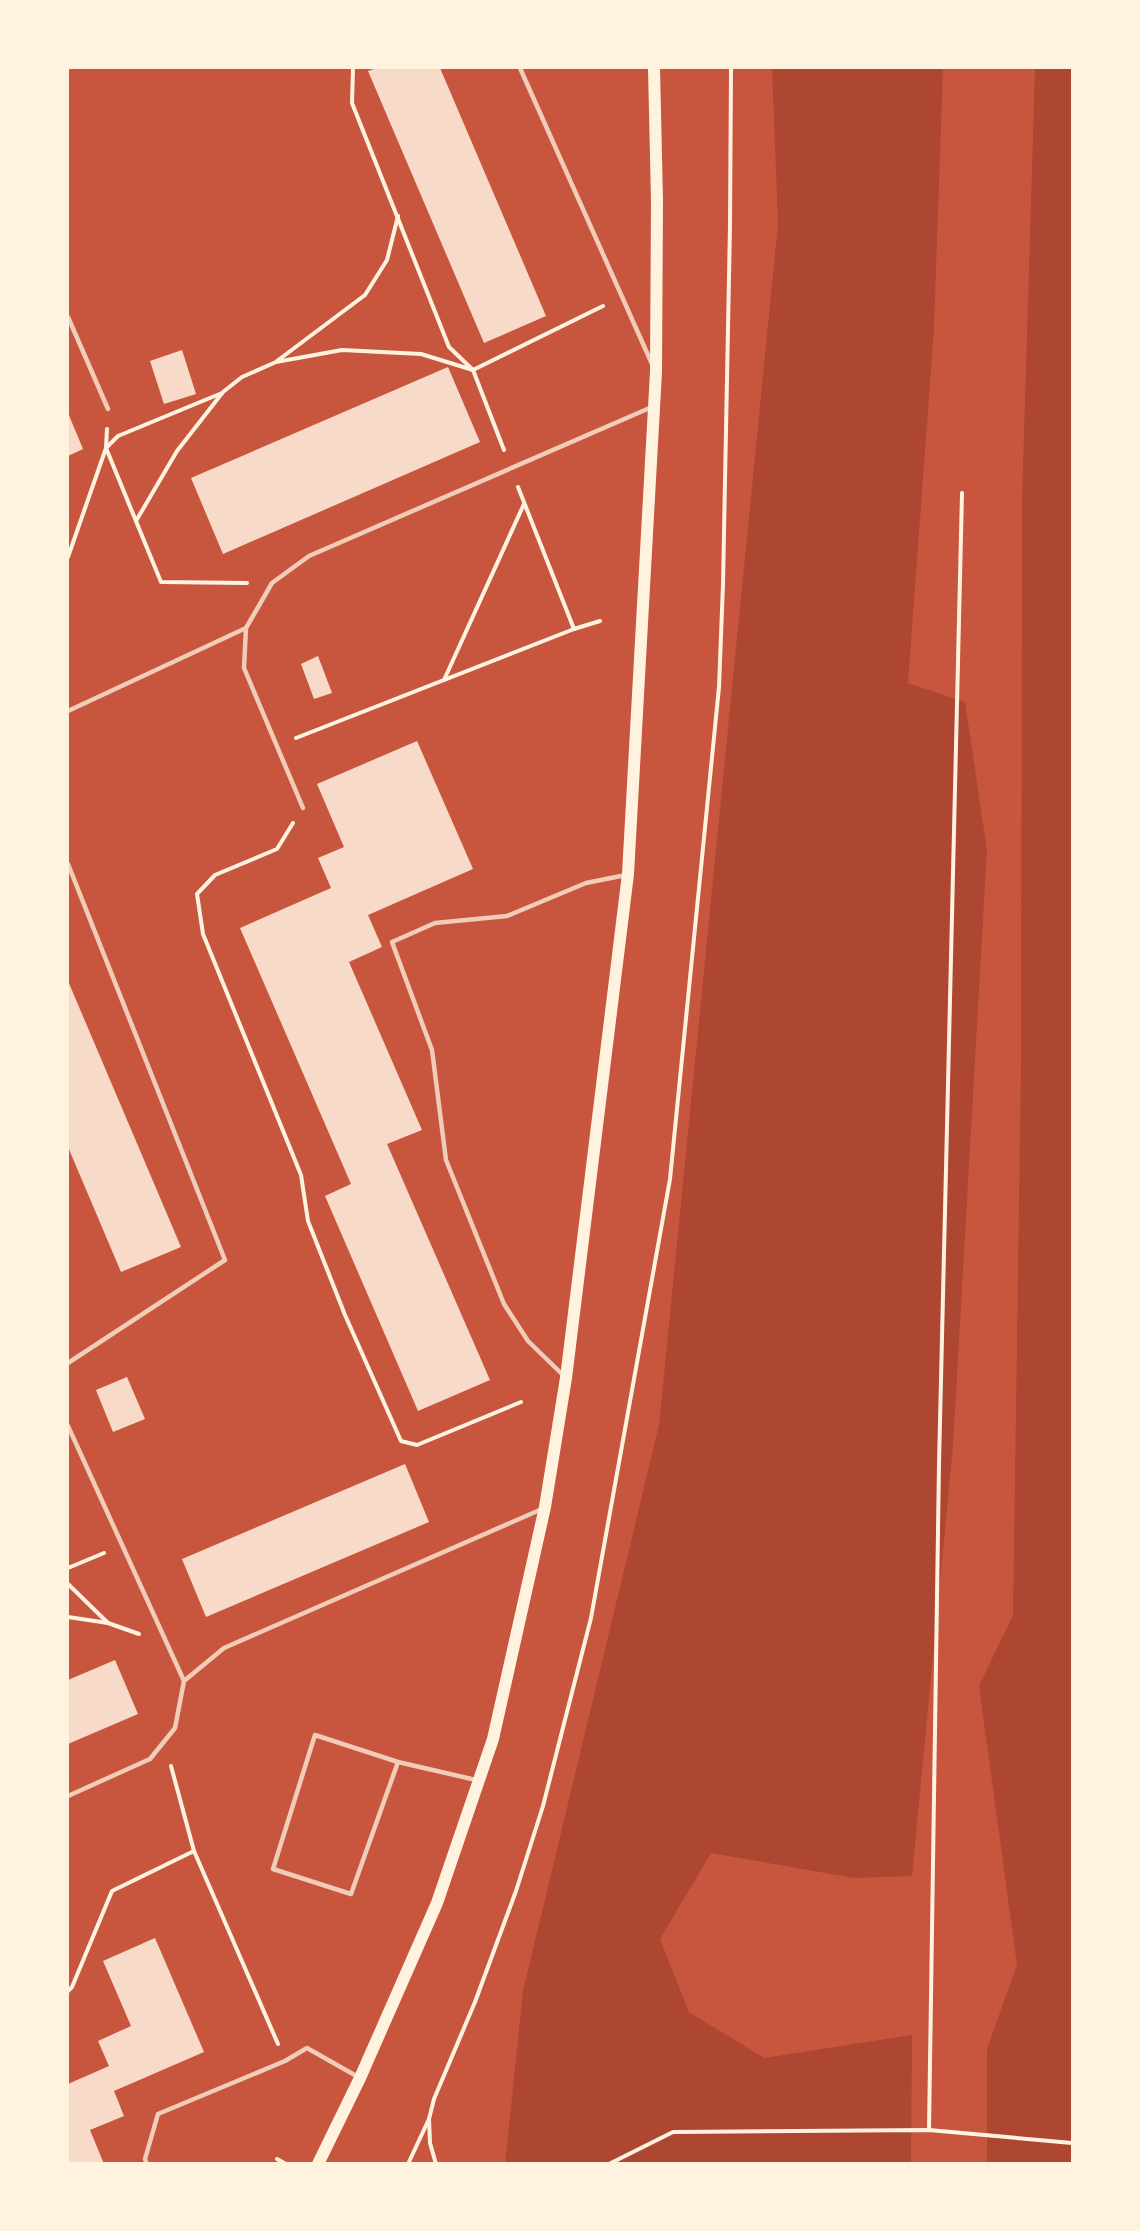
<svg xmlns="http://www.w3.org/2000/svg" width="1140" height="2231" viewBox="0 0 1140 2231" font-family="Arial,sans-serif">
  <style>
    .green { fill: #ae4732 }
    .building { fill: #f7dbc8 }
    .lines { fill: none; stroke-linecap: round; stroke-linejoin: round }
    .path { stroke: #fff3e0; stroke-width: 4 }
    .service { stroke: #f1ccb7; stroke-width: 4.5 }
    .secondary { stroke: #fff3e0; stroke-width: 12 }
  </style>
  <rect width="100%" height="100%" fill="#c8553d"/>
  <g class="green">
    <path d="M772,68H943L934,328L908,683L965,702L987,850L953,1446L912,1876L854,1878L711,1853L660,1939L689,2012L764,2058L912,2035L911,2163L505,2164L523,1991L659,1425L778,224Z"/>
    <path d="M1035,68H1072V2163H987V2049L1017,1965L979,1686L1013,1615L1021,1067L1022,502Z"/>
  </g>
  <g class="building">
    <path d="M377,68H440L546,316L484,343L368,71Z"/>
    <path d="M182,350L196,394L164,404L150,361Z"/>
    <path d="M448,367L480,442L223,554L191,478Z"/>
    <path d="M68,413L83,449L68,456Z"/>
    <path d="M318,656L332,693L314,699L301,664Z"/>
    <path d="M417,741L473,869L368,915L382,947L349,962L422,1130L387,1144L490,1380L418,1411L325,1196L351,1184L240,928L331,888L318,858L344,847L317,784Z"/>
    <path d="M68,981L181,1247L121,1272L68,1147Z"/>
    <path d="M127,1377L145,1419L113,1432L96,1390Z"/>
    <path d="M405,1464L429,1522L206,1617L182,1559Z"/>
    <path d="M115,1660L138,1714L68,1744V1680Z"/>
    <path d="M155,1938L204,2052L114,2091L124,2116L90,2130L104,2164H68V2084L109,2066L98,2041L131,2026L103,1961Z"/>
  </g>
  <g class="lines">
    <g class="path">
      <path d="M353,68L352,103L449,347L473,370L504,450"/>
      <path d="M277,361L365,295L387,260L398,216"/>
      <path d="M107,429L106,448L161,582L247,583"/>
      <path d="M518,487L574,629"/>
      <path d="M136,521L177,451L223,392L242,377L276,362L342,350L421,354L473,370L603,306"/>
      <path d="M68,557L106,448L118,436L222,393"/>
      <path d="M444,680L524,504"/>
      <path d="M296,738L574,629L600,621"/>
      <path d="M293,823L277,849L215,875L197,894L203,934L301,1175L308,1221L345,1315L401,1441L417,1445L521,1402"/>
      <path d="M68,1568L104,1553"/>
      <path d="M68,1584L108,1623"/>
      <path d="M68,1617L108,1623L139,1634"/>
      <path d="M171,1766L194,1851L278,2044"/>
      <path d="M68,1991L72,1987L112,1891L194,1851"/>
      <path d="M929,2130L939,1464L962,493"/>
      <path d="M277,2159L286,2164"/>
      <path d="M408,2164L429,2119"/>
      <path d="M436,2164L430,2143L429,2119L434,2099L475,2002L516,1891L543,1806L591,1618L670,1179L719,687L723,584L730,226L731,68"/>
      <path d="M609,2164L673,2132L929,2130L1072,2143"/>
    </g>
    <g class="service">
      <path d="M520,68L652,364"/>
      <path d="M68,317L108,409"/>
      <path d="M68,711L246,628"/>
      <path d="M303,808L244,668L246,628L272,583L309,556L652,407"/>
      <path d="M68,864L225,1260L68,1363"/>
      <path d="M564,1376L528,1341L504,1304L446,1160L432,1050L392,942L435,923L507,916L586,883L626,875"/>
      <path d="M68,1426L184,1681"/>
      <path d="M398,1762L351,1894L273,1869L315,1735L398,1762L476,1780"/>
      <path d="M68,1796L150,1759L175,1728L184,1681L224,1648L542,1509"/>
      <path d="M147,2164L145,2159L158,2114L285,2061L307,2048L360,2078"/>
    </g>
    <path class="secondary" d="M318,2164L360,2078L437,1903L493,1739L545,1507L566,1378L628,874L656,372L657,201L654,68"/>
  </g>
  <rect width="1140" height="2231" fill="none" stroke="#fff3e0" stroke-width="138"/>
</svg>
